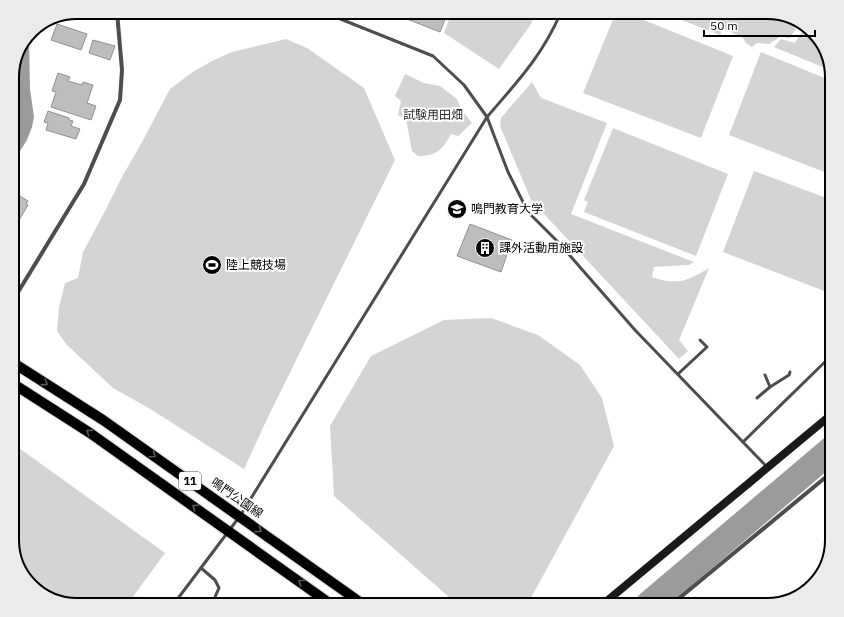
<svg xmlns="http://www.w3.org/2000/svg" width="844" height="617" viewBox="0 0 844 617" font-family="'IBM Plex Sans','Noto Sans JP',sans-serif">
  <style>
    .green { fill: #d4d4d4 }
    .water { fill: #9b9b9b }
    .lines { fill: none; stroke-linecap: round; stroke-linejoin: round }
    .river { stroke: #9b9b9b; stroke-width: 27 }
    .building { fill: #bdbdbd; stroke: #919191 }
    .primary-casing { stroke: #dbdbdb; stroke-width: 12 }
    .lane { stroke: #4d4d4d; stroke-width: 3 }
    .street { stroke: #4d4d4d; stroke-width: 4 }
    .secondary { stroke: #1a1a1a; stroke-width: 8 }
    .primary { stroke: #000; stroke-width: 10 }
    .oneway { stroke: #595959 }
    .labels { text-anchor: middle; stroke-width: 4; stroke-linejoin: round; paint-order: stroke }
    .shield { fill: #fff; stroke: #4c4c4c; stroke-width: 1 }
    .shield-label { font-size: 11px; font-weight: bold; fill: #000 }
    .park-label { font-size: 12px; fill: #2b2b2b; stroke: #fff }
    .poi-label { font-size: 12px; fill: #000; stroke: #fff; text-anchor: start }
    .street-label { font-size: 12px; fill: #000; stroke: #fff }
    .rim { fill: none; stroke: #000; stroke-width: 2 }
  </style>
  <rect width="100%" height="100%" fill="#fff"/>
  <g class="green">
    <path d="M452,12H536L531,24L499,69L444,33Z"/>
    <path d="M616,12H624L733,56L701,138L583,93Z"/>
    <path d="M661,12H767L799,23L790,38L780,37L769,44L757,43L752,47L746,43L743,38L723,28L720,35Z"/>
    <path d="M806,25L825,48L830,70L774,47L781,39L795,43Z"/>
    <path d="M286,39L307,48L364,88L395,160L268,417L244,469L152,410L113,388L66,344L57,331L59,307L65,283L78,278L83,252L104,213L123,175L141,144L170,89L194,71L214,60L232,52Z"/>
    <path d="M761,52L832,81V175L729,135Z"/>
    <path d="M405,74L424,83L440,86L457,99L461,109L472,123L458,136L451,134C442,150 437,156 418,156L412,151L406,119L398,115L401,101L395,96Z"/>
    <path d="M532,82L541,98L607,123L571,214L694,262L689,265L654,267L652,277C677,286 687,281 709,268L679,340L688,351L679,359L531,200L500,126L501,118Z"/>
    <path d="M613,128L728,174L696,256L584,212L588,202L584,200Z"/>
    <path d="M754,171L832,200V294L723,252Z"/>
    <path d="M491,318L538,335L580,365L602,398L614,446L527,605H458L334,496L330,426L371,356L444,320Z"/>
    <path d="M12,443L165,553L127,605H77L38,592L21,572L12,544Z"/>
  </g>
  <path class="water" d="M29,39L30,89L34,117L32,127L27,140L12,164V72Z"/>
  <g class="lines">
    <path class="river" d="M648,605L832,449"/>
  </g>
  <g class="building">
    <path d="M389,12H448L440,32Z"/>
    <path d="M57,24L87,34L81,50L51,40Z"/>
    <path d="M93,40L115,46L110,60L89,53Z"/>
    <path d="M58,73L70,77L68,81L82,85L83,82L93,85L87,103L96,106L91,120L51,107L56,92L52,91Z"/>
    <path d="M48,111L69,118V120L73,121L71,126L80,129L76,139L46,130L48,123L44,122Z"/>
    <path d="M15,193L28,201L26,204L28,205L18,222L12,218V196H13Z"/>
    <path d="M470,224L512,240L501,272L457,256Z"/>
  </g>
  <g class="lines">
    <g class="primary-casing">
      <g id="primary">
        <path d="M12,362L103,420L364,605"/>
        <path d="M12,383L90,433L332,605"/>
      </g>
    </g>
    <g class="lane">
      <path d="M323,12L433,56L464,85L487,117L508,172L528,212L558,242L635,330L766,466"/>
      <path d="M678,374L707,347L700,340"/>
      <path d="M770,387L789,375L790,372"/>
      <path d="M757,398L770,387L765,375"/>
      <path d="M743,442L832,355"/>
      <path d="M201,568L215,580L219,588L215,597"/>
      <path d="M173,605L240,516L487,117C517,82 543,55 561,12"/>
    </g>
    <g class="street">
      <path d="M12,302L84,184L120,100L122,70L117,12"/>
      <path d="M671,605L832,472"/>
    </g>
    <path class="secondary" d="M602,605L832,414"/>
    <use href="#primary" class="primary"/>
  </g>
  <defs><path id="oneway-chevron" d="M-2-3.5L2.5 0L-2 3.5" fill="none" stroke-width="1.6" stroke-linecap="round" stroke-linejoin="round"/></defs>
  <g class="oneway">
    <use href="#oneway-chevron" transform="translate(45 383) rotate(33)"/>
    <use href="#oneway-chevron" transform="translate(89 432) rotate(-146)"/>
    <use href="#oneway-chevron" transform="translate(153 455) rotate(35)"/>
    <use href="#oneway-chevron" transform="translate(195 507) rotate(-145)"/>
    <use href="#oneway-chevron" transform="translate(259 530) rotate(36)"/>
    <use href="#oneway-chevron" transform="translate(301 582) rotate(-145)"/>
  </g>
  <defs>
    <g id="university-disc" transform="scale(1)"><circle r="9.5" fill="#000" stroke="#fff"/><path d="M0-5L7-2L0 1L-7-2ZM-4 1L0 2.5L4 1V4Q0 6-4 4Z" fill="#fff"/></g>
    <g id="building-disc" transform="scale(1)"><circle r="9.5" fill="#000" stroke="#fff"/><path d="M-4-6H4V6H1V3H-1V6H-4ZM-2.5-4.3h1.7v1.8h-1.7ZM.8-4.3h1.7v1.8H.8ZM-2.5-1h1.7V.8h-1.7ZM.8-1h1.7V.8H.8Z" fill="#fff"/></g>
    <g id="stadium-disc" transform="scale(1)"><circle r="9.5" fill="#000" stroke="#fff"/><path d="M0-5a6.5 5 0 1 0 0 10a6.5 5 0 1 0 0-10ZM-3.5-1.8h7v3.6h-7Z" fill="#fff"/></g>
  </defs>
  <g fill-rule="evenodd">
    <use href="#university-disc" x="457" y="209"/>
    <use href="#building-disc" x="485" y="248"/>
    <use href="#stadium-disc" x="212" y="265"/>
  </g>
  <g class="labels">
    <rect class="shield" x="179" y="472" width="22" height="18" rx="3"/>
    <g class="shield-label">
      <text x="190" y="485">11</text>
    </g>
    <g class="park-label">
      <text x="433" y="119">試験用田畑</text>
    </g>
    <g class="poi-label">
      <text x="471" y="213">鳴門教育大学</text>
      <text x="499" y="252">課外活動用施設</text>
      <text x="226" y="269">陸上競技場</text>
    </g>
    <g class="street-label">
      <text transform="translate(237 498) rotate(35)" y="4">鳴門公園線</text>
    </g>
  </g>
  <path d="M0 0H844V617H0ZM77 19H767A58 58 0 0 1 825 77V540A58 58 0 0 1 767 598H77A58 58 0 0 1 19 540V77A58 58 0 0 1 77 19Z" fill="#ebebeb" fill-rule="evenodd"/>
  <path class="rim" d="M77 19H767A58 58 0 0 1 825 77V540A58 58 0 0 1 767 598H77A58 58 0 0 1 19 540V77A58 58 0 0 1 77 19Z"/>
  <path d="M704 30v6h111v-6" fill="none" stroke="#000000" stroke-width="2"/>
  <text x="710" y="30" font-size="12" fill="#000000" stroke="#ffffff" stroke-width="3" paint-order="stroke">50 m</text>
</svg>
